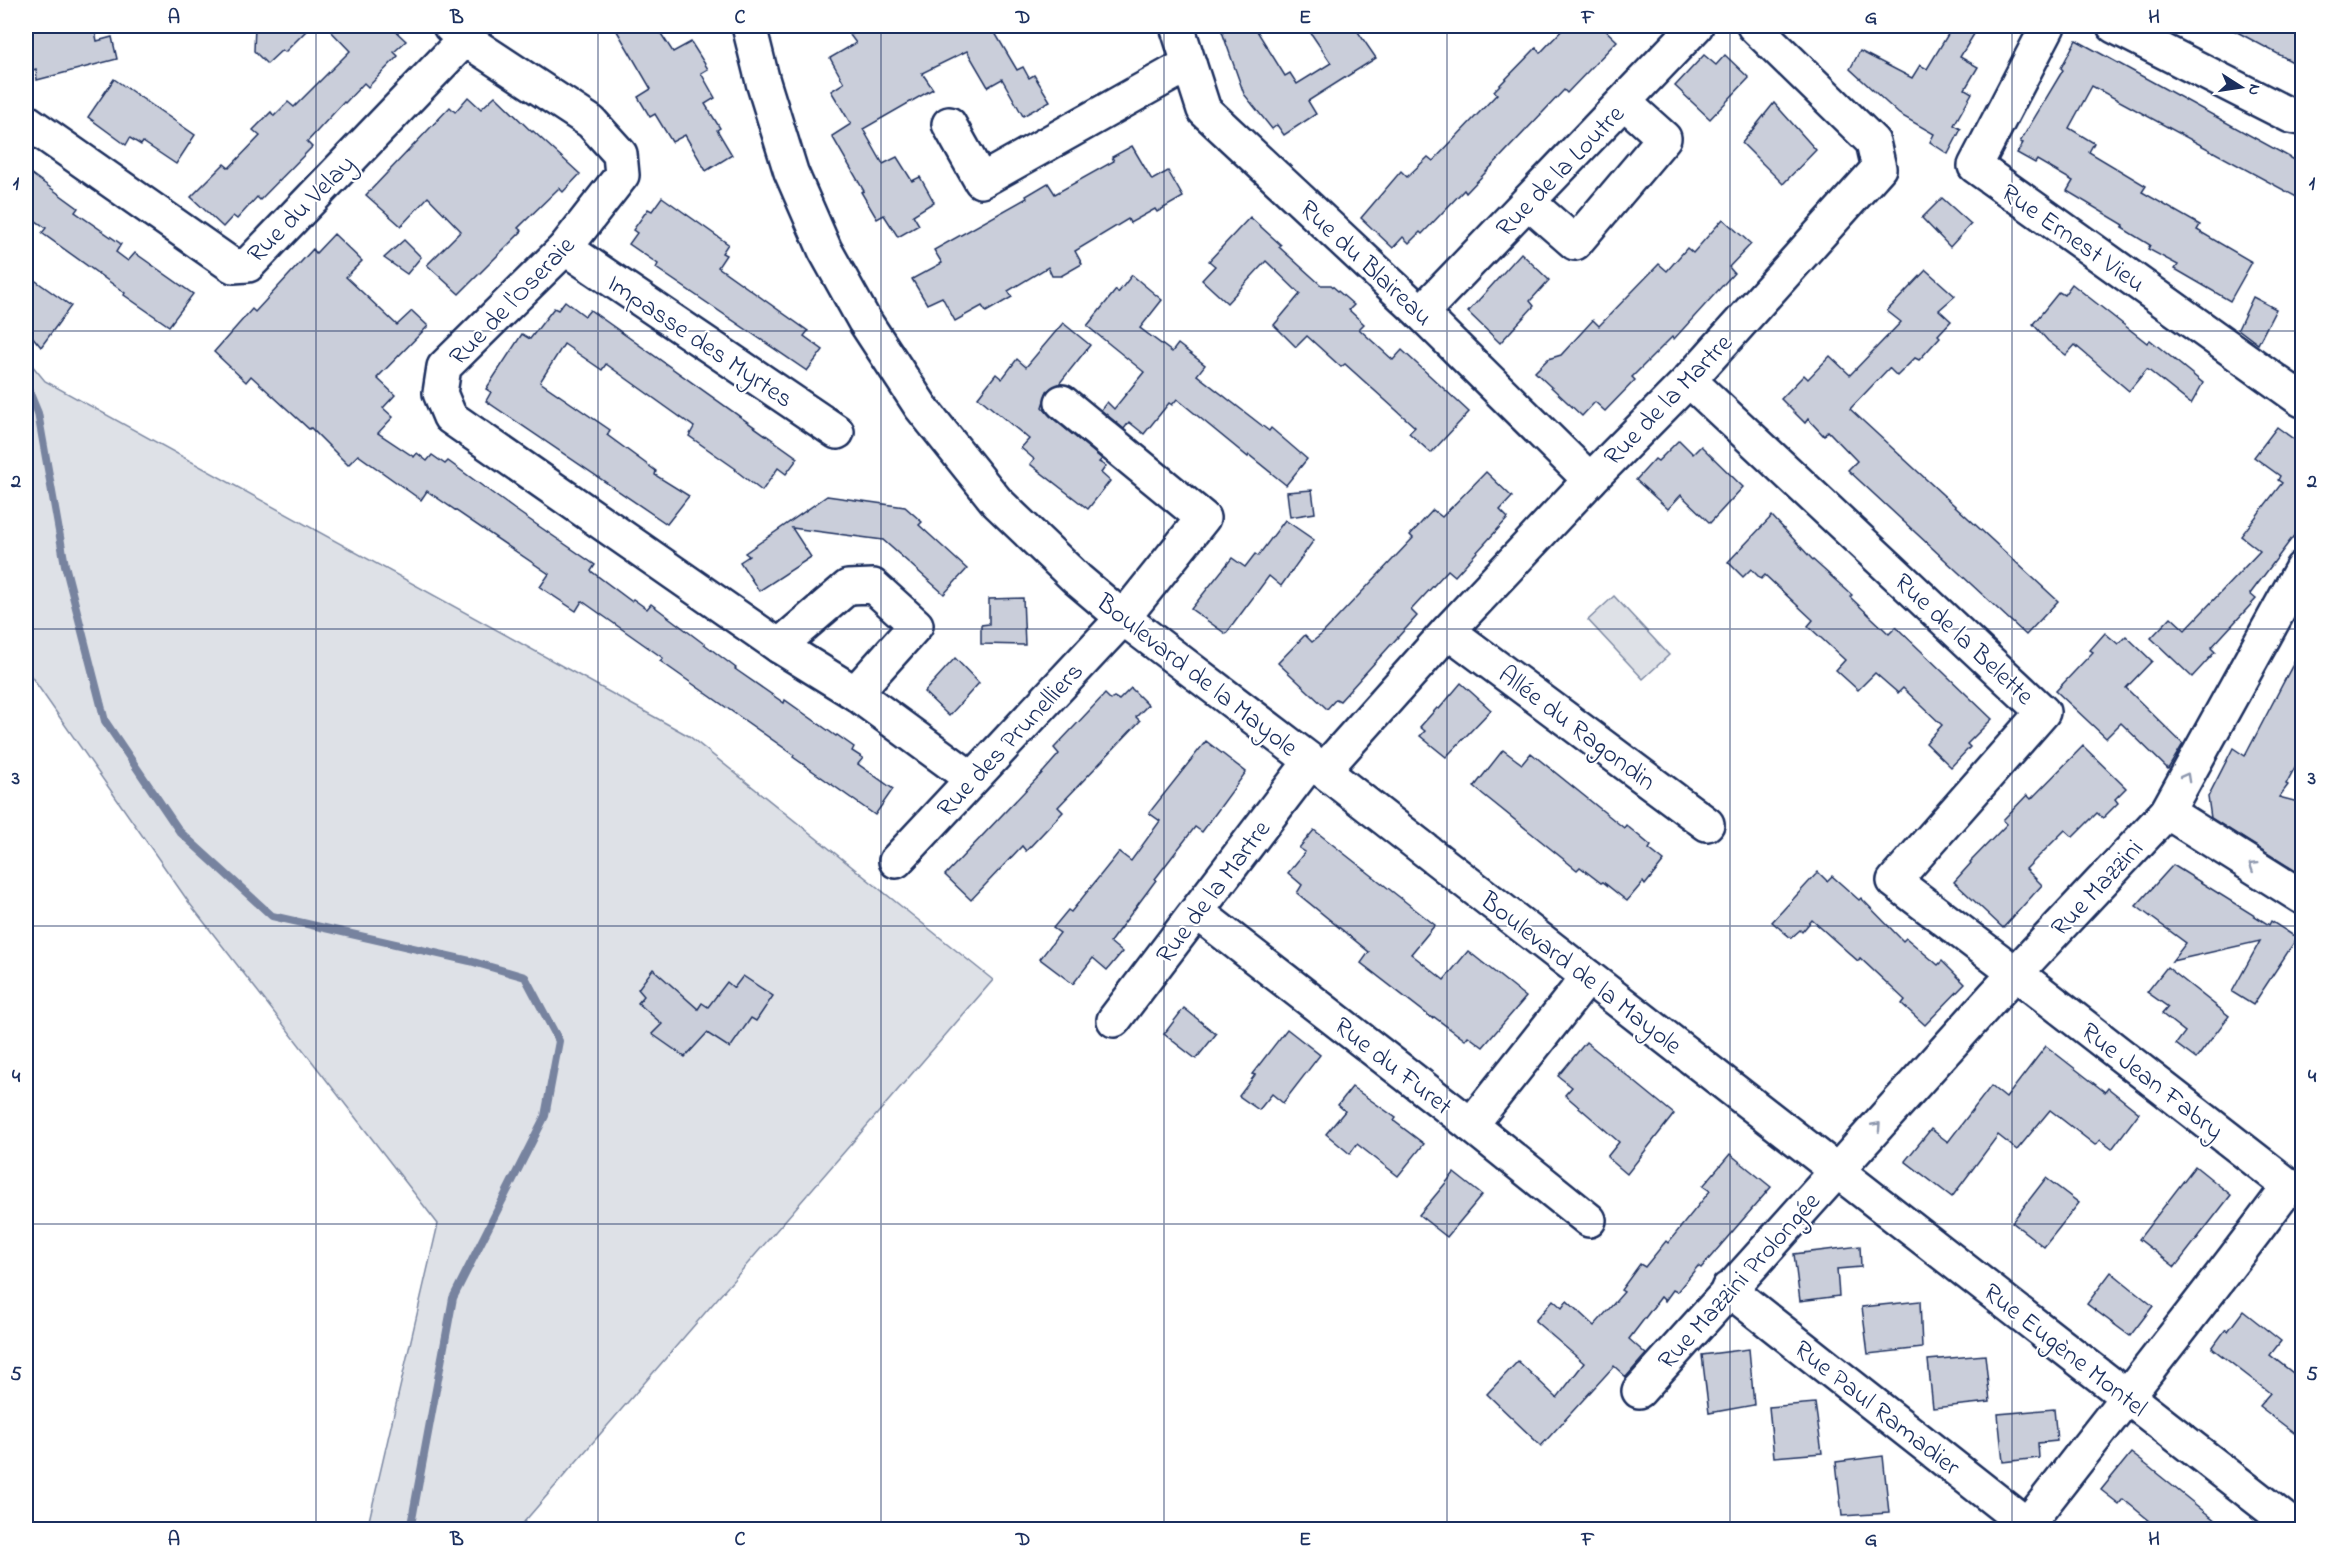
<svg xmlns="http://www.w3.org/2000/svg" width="2328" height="1555" viewBox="0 0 2328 1555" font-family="'Indie Flower',sans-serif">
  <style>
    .green { fill: #dee1e7; stroke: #7c88a2; stroke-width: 1.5 }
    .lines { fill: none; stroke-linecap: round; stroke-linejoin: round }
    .stream { stroke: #77839f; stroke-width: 8 }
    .building { fill: #caceda; stroke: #1b2f5e; stroke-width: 1.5 }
    .minor-casing { stroke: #1b2f5e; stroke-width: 38 }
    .major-casing { stroke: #1b2f5e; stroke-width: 38 }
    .minor { stroke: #fff; stroke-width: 33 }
    .major { stroke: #fff; stroke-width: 33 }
    .oneway { stroke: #8d97ae }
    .grid { fill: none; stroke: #1b2f5e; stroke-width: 1.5; stroke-opacity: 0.55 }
    .labels { text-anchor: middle; stroke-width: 4.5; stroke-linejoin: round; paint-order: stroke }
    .street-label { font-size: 26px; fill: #1b2f5e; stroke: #fff }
    .neatline { fill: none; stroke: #1b2f5e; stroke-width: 2 }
    .grid-label { font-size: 20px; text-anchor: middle; font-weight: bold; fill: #1b2f5e }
  </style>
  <rect width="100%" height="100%" fill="#fff"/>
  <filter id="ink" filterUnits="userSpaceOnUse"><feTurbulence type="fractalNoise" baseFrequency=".0167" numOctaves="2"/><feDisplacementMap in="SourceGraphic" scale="12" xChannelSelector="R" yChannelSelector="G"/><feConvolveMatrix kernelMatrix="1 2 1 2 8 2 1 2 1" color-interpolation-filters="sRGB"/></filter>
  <g filter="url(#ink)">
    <g class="green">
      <path d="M26,358L45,381L689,736L993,980L518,1529H367L438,1224L190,904L26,669Z"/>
      <path d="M1614,596L1669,655L1643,679L1588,620Z"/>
    </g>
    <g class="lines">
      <path class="stream" d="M26,384L38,413L65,565L105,721L180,832L272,916L470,961L525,977L559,1041L545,1116L453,1298L410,1530"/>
    </g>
    <g class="building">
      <path d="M39,26H94L97,41L112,37L117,59L37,80L36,69L26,72V29Z"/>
      <path d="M255,26H311L285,52L282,50L267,64L254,51Z"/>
      <path d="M326,26H390L406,41L394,52L398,56L368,87L364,83L345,103L344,102L307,142L312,147L260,200L257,197L237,219L233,216L223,227L191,197L224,164L229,168L260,136L253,130L271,112L274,116L288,102L294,107L350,51Z"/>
      <path d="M614,26H656L673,52L691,42L708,69L701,73L715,98L705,104L720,128L717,130L732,155L706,171L685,135L672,142L655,114L650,117L638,97L651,89Z"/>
      <path d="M867,26H991L1017,70L1023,67L1029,78L1034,75L1050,101L1023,116L1002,79L988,87L967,51L922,73L933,89L863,129L883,164L897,157L912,181L920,177L934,202L913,215L919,225L898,237L884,215L877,219L861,192L864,191L832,136L851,124L831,91L844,83L830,58L856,43L850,35Z"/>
      <path d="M1220,26H1254L1285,76L1290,73L1297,84L1331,63L1306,26H1354L1376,58L1308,101L1316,114L1284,135L1277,125L1272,129L1244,94Z"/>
      <path d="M1566,26H1601L1617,41L1567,93L1564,90L1466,193L1464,190L1422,234L1420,232L1409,243L1403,237L1393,248L1361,218L1401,171L1407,177L1428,157L1433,161L1497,94L1494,91L1536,48L1540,53Z"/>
      <path d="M1953,26H1979L1960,57L1978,67L1965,89L1972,93L1954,125L1961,129L1948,154L1930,142L1934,134L1899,114L1850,69L1860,51L1912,78L1920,65L1927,69Z"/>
      <path d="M2226,26H2302V67Z"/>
      <path d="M2076,40L2302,164V200L2092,86L2069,128L2094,143L2089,152L2146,186L2142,192L2200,225L2197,230L2252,262L2230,301L2175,269L2178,265L2148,249L2150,245L2122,228L2124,225L2067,191L2073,181L2037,160L2035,163L2017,153L2023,143L2020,142L2063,70L2061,68Z"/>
      <path d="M1704,55L1716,65L1725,55L1749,78L1710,119L1675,86Z"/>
      <path d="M114,79L195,135L176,164L143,142L141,145L130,138L126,145L88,117Z"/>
      <path d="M495,96L532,132L533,131L580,174L563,192L559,188L518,228L522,231L459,294L427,265L461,231L428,197L401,226L366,195L450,107L455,112L468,97L481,109Z"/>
      <path d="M1774,103L1816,150L1783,184L1742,143Z"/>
      <path d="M1132,146L1152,180L1168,171L1183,197L1157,212L1155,209L1130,223L1128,219L1075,251L1082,264L1061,276H1052L1048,267L1008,291L1012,297L986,312L982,306L955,321L942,297L927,304L912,279L942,263L934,250L1027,198L1026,196L1048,183L1055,194L1114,161L1112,157Z"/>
      <path d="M26,170L78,208L75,212L121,244L116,252L128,261L135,253L193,294L169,326L124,295L125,293L42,233L46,228L26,214Z"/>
      <path d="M662,197L728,244L722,253L726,255L718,267L808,331L804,336L823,350L807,371L656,268L658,264L629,244L637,233L633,230L648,209L652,211Z"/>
      <path d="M1942,198L1971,224L1950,247L1922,218Z"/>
      <path d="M1250,217L1281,245L1279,247L1321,285H1331L1354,305L1349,310L1364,324L1359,329L1393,360L1402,350L1469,412L1431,453L1409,433L1415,427L1345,364L1341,367L1307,336L1296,347L1274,325L1300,294L1266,261L1227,303L1202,280L1215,266L1209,261Z"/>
      <path d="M1723,219L1751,244L1729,267L1734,273L1674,339L1672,337L1632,377L1635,380L1605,411L1595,402L1582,416L1535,372L1548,359L1561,355L1593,320L1599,326L1659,264L1667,271L1687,248L1693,253Z"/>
      <path d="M334,234L362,261L346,277L397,325L412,311L428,326L377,378L395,395L383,408L393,417L378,433L414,457L417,453L427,461L432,455L445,464L448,461L514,509L595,565L591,571L631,601L633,599L647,609L651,604L736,668L735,669L784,703L785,700L836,736L837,735L854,747L852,751L863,758L858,764L893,789L875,815L793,757L794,755L660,661L663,658L582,601L576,611L540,587L549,574L427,491L421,500L358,455L348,465L311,428L309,429L251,376L246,382L214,352L252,309L255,312L313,249L316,253Z"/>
      <path d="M404,240L421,257L407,274L384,258Z"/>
      <path d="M1521,253L1549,280L1530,301L1534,306L1500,343L1468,312Z"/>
      <path d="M1926,270L1955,296L1939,310L1951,321L1938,335L1940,337L1919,360L1915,358L1897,376L1889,368L1850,409L2058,601L2026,635L1848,470L1857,461L1828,431L1824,436L1808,419L1805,423L1781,399L1804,375L1808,379L1830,356L1850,375L1901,322L1887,311Z"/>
      <path d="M26,274L71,306L41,347L26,329Z"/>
      <path d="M1132,275L1162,300L1140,328L1172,352L1178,344L1205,365L1197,375L1269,431L1271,428L1307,459L1286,485L1249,455L1248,457L1177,399L1172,405L1169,403L1144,434L1129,422L1124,429L1101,410L1107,402L1114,409L1144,372L1087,326L1116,290L1118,293Z"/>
      <path d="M2072,284L2147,343L2150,340L2203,383L2191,404L2147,369L2129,391L2075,345L2066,355L2048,341L2033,324L2059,292L2064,295Z"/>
      <path d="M2253,297L2276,309L2258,344L2238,329Z"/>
      <path d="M565,301L585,316L590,310L798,458L786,474L778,468L762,491L735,470L736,469L689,436L694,427L606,364L602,370L564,344L540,382L610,430L607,435L656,471L655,475L689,496L667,524L486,401L491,392L486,389L522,334L530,339L554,308L558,310Z"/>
      <path d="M1063,323L1090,345L1059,384L1047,391L1042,407L1050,416L1102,459L1099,462L1106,466L1101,473L1110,481L1088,509L1030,464L1034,459L1021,448L1029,439L978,397L996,374L1002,379L1017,359L1026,367Z"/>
      <path d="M2277,427L2299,443L2302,438V525L2250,594L2256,599L2211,648L2215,652L2192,677L2151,638L2171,617L2185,630L2260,551L2241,536L2282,483L2278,480L2280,476L2254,457Z"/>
      <path d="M1679,440L1693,454L1701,446L1743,487L1710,523L1681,495L1668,509L1636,480L1655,459L1658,461Z"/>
      <path d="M1486,472L1512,497L1500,510L1508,518L1455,576L1448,570L1411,610L1417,616L1340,701L1336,699L1327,709L1278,663L1305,635L1312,642L1322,634L1413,538L1410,535L1433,510L1442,517Z"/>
      <path d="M1312,490L1315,513L1290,517L1287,492Z"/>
      <path d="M827,496L905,507L922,522L919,525L967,569L944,594L883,540L792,528L811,557L759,591L740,562L749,556L745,553Z"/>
      <path d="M1772,516L1812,559L1852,595L1850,597L1889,634L1896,627L1992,719L1967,744L1970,747L1951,767L1926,743L1942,725L1903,688L1898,693L1875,673L1858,690L1836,670L1845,660L1808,626L1813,620L1765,575L1761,579L1751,569L1743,577L1728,562Z"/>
      <path d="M1285,520L1314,540L1281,586L1269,576L1226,634L1191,609L1232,558L1245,567L1255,554L1258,556Z"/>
      <path d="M1023,598L1025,645L981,644V625L989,624V599Z"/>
      <path d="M2105,633L2118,644L2126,636L2152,661L2126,688L2183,744L2168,769L2121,723L2106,738L2056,691L2093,652L2090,650Z"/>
      <path d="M2302,647V754L2286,784L2288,785L2279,797L2302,803V875L2211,818L2208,797L2233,748L2245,756Z"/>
      <path d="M955,658L979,683L949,716L924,692Z"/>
      <path d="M1461,683L1491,710L1446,757L1420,736L1425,731L1420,727L1437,708L1439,709Z"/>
      <path d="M1131,688L1148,705L1136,717L1140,721L1058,807L1063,812L1026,851L1022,846L971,900L945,875L1044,771L1059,754L1054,748L1105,694L1111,700L1114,697L1119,700Z"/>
      <path d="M1206,741L1246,772L1202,832L1195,827L1155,879L1156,880L1110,942L1122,952L1107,970L1093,958L1073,984L1040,959L1060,933L1053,928L1068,910L1071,912L1119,852L1131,861L1160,821L1149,813Z"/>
      <path d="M2083,746L2126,788L2115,799L2118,803L2103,818L2097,813L2073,837L2065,830L2026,869L2042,885L2003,928L1954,882L1971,863L1970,862L2007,824L2003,820L2027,795L2031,799Z"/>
      <path d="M1503,750L1522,764L1531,753L1624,828L1626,825L1651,846L1649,849L1664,861L1645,885L1643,882L1627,901L1603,882L1601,883L1580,867L1577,870L1474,787Z"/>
      <path d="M1314,830L1435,925L1411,954L1444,980L1468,951L1526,997L1483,1047L1468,1036L1465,1040L1434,1017L1432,1018L1361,963L1369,952L1297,893L1302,885L1288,873L1305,852L1299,848Z"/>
      <path d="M2173,865L2269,925L2271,921L2297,938L2253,1005L2232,992L2260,941L2172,961L2186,943L2136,906Z"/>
      <path d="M1818,872L1827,881L1832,876L1859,900L1861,898L1903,941L1906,938L1938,965L1942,961L1965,984L1925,1025L1902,1004L1905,1000L1860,958L1858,961L1812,920L1802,932L1800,930L1791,938L1772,922Z"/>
      <path d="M2167,967L2229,1016L2196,1059L2176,1044L2185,1032L2162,1014L2168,1007L2147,992Z"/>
      <path d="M653,969L698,1009L702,1003L708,1007L727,982L734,988L743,976L773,996L756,1021L751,1018L730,1048L707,1033L685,1057L652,1034L662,1024L638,1003L644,996L638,989Z"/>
      <path d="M1184,1008L1216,1034L1196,1059L1164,1034Z"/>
      <path d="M1287,1029L1320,1055L1283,1103L1272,1094L1259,1110L1239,1096L1255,1075L1252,1074Z"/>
      <path d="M1586,1042L1674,1114L1627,1174L1607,1157L1619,1142L1565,1095L1572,1087L1558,1076Z"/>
      <path d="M2046,1046L2105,1092L2108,1088L2139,1113L2112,1149L2100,1140L2095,1145L2050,1110L2017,1150L1998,1135L1952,1197L1905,1161L1931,1129L1948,1142L1991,1086L2006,1098Z"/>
      <path d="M1352,1087L1396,1118L1394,1121L1424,1144L1398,1176L1357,1144L1350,1154L1326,1134L1345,1111L1338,1105Z"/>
      <path d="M1730,1154L1771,1187L1701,1268L1698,1266L1677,1292L1673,1290L1665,1301L1661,1297L1629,1339L1646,1354L1626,1377L1614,1366L1541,1446L1487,1394L1518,1361L1557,1398L1584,1363L1535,1321L1553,1300L1562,1308L1567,1301L1594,1326L1624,1292L1621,1290L1640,1264L1645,1267L1666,1241L1668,1243L1710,1191L1703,1186Z"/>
      <path d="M2195,1166L2231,1195L2175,1267L2139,1239Z"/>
      <path d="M1454,1173L1482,1195L1447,1237L1419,1215Z"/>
      <path d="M2046,1178L2079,1203L2044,1247L2012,1222Z"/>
      <path d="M1860,1246L1861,1267L1837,1269L1839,1296L1800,1301L1794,1254Z"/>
      <path d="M2111,1272L2153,1306L2130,1336L2087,1304Z"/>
      <path d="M1920,1301L1922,1348L1868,1354L1862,1307Z"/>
      <path d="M2243,1311L2281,1341L2270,1355L2302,1380V1439L2259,1406L2270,1393L2212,1348L2226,1329L2228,1331Z"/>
      <path d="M1749,1349L1754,1405L1709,1413L1702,1355Z"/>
      <path d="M1985,1355L1990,1402L1933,1408L1928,1360Z"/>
      <path d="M1815,1403L1822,1453L1774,1457L1769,1407Z"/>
      <path d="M2054,1409L2057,1441L2038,1443L2039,1458L2003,1462L1998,1414Z"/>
      <path d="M2131,1453L2149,1467L2227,1530H2161L2123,1499L2119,1504L2101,1490Z"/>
      <path d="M1883,1456L1889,1513L1842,1516L1836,1462Z"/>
    </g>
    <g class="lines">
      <g class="minor-casing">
        <g id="minor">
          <path d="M450,26L465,39L591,122L620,154L622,175L565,248L444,367L440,393L450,417L779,646L855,693L972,779"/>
          <path d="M1177,26L1204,110L1421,313L1590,480"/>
          <path d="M2048,26L1975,166L2302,400"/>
          <path d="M2114,26L2291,116L2302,118"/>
          <path d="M26,121L233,266L248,265L465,39"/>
          <path d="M949,124L981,181L1189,64"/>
          <path d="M1528,202L1575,243L1664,138L1624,102"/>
          <path d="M565,248L837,432"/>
          <path d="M1421,313L1696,26"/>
          <path d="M1689,380L2043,712L1894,881L2031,985L2289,1186C2204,1301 2114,1412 2027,1525"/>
          <path d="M1448,631L1707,824"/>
          <path d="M779,646L848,587L873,586L916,625L855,693"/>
          <path d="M1323,771L1448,631L1590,480L1689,380L1879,168L1873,142L1754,26"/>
          <path d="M2167,812L2302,897"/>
          <path d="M896,861L1123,618L1203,518L1062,402"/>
          <path d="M1197,912L1471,1125L1589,1220"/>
          <path d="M1114,1020L1311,761"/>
          <path d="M1471,1125L1588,977"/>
          <path d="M1728,1289L2027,1525V1530"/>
          <path d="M1639,1391L1995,995L2167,812L2302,568"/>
        </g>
      </g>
      <g class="major-casing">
        <path id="major" d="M749,26L763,82L791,172L825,250L864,320L921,407L997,502L1077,579L1123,618L1311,761L2298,1530"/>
      </g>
      <use href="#minor" class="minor"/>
      <use href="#major" class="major"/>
    </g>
    <defs><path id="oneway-chevron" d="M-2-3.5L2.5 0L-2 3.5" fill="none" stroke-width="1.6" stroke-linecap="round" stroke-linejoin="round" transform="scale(1.5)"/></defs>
    <g class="oneway">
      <use href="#oneway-chevron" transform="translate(2186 777) rotate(-61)"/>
      <use href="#oneway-chevron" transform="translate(2253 866) rotate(-148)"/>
      <use href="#oneway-chevron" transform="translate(1877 1126) rotate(-48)"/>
    </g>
  </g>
  <path class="grid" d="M316,26V1530M598,26V1530M881,26V1530M1164,26V1530M1447,26V1530M1730,26V1530M2012,26V1530M26,331H2302M26,629H2302M26,926H2302M26,1224H2302"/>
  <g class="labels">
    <g class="street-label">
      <text transform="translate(1559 170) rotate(-46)" y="9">Rue de la Loutre</text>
      <text transform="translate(300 208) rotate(-45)" y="9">Rue du Velay</text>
      <text transform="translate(2074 237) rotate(35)" y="9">Rue Ernest Vieu</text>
      <text transform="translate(1367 262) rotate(43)" y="9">Rue du Blaireau</text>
      <text transform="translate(511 300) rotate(-46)" y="9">Rue de l'Oseraie</text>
      <text transform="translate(701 340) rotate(34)" y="9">Impasse des Myrtes</text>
      <text transform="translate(1667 399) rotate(-46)" y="9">Rue de la Martre</text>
      <text transform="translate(1965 638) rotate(43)" y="9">Rue de la Belette</text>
      <text transform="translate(1198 674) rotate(38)" y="9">Boulevard de la Mayole</text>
      <text transform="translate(1578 727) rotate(37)" y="9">Allée du Ragondin</text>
      <text transform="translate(1009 739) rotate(-47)" y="9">Rue des Prunelliers</text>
      <text transform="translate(2096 887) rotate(-47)" y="9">Rue Mazzini</text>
      <text transform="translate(1212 891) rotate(-53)" y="9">Rue de la Martre</text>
      <text transform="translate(1582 972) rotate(38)" y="9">Boulevard de la Mayole</text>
      <text transform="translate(1394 1065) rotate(38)" y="9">Rue du Furet</text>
      <text transform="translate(2153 1080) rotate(38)" y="9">Rue Jean Fabry</text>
      <text transform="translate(1738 1280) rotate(-48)" y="9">Rue Mazzini Prolongée</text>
      <text transform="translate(2066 1349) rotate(38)" y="9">Rue Eugène Montel</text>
      <text transform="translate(1878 1407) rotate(38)" y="9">Rue Paul Ramadier</text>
    </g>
  </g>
  <rect width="2328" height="1555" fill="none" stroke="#fff" stroke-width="66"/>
  <g transform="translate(2241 87) rotate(102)" stroke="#ffffff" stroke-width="4.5" paint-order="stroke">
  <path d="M0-4.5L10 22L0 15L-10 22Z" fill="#1b2f5e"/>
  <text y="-9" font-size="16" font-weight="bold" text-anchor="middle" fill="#1b2f5e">N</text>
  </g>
  <rect x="33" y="33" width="2262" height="1489" class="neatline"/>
  <g class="grid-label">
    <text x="174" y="23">A</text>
    <text x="457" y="23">B</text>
    <text x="740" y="23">C</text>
    <text x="1023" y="23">D</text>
    <text x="1305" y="23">E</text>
    <text x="1588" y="23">F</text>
    <text x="1871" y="23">G</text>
    <text x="2154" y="23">H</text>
    <text x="16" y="189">1</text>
    <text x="2312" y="189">1</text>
    <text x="16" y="487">2</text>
    <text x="2312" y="487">2</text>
    <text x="16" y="784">3</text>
    <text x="2312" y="784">3</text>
    <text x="16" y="1082">4</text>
    <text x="2312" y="1082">4</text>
    <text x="16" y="1380">5</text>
    <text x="2312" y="1380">5</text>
    <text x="174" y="1545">A</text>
    <text x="457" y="1545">B</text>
    <text x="740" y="1545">C</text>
    <text x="1023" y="1545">D</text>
    <text x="1305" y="1545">E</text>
    <text x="1588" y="1545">F</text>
    <text x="1871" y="1545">G</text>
    <text x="2154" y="1545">H</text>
  </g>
</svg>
